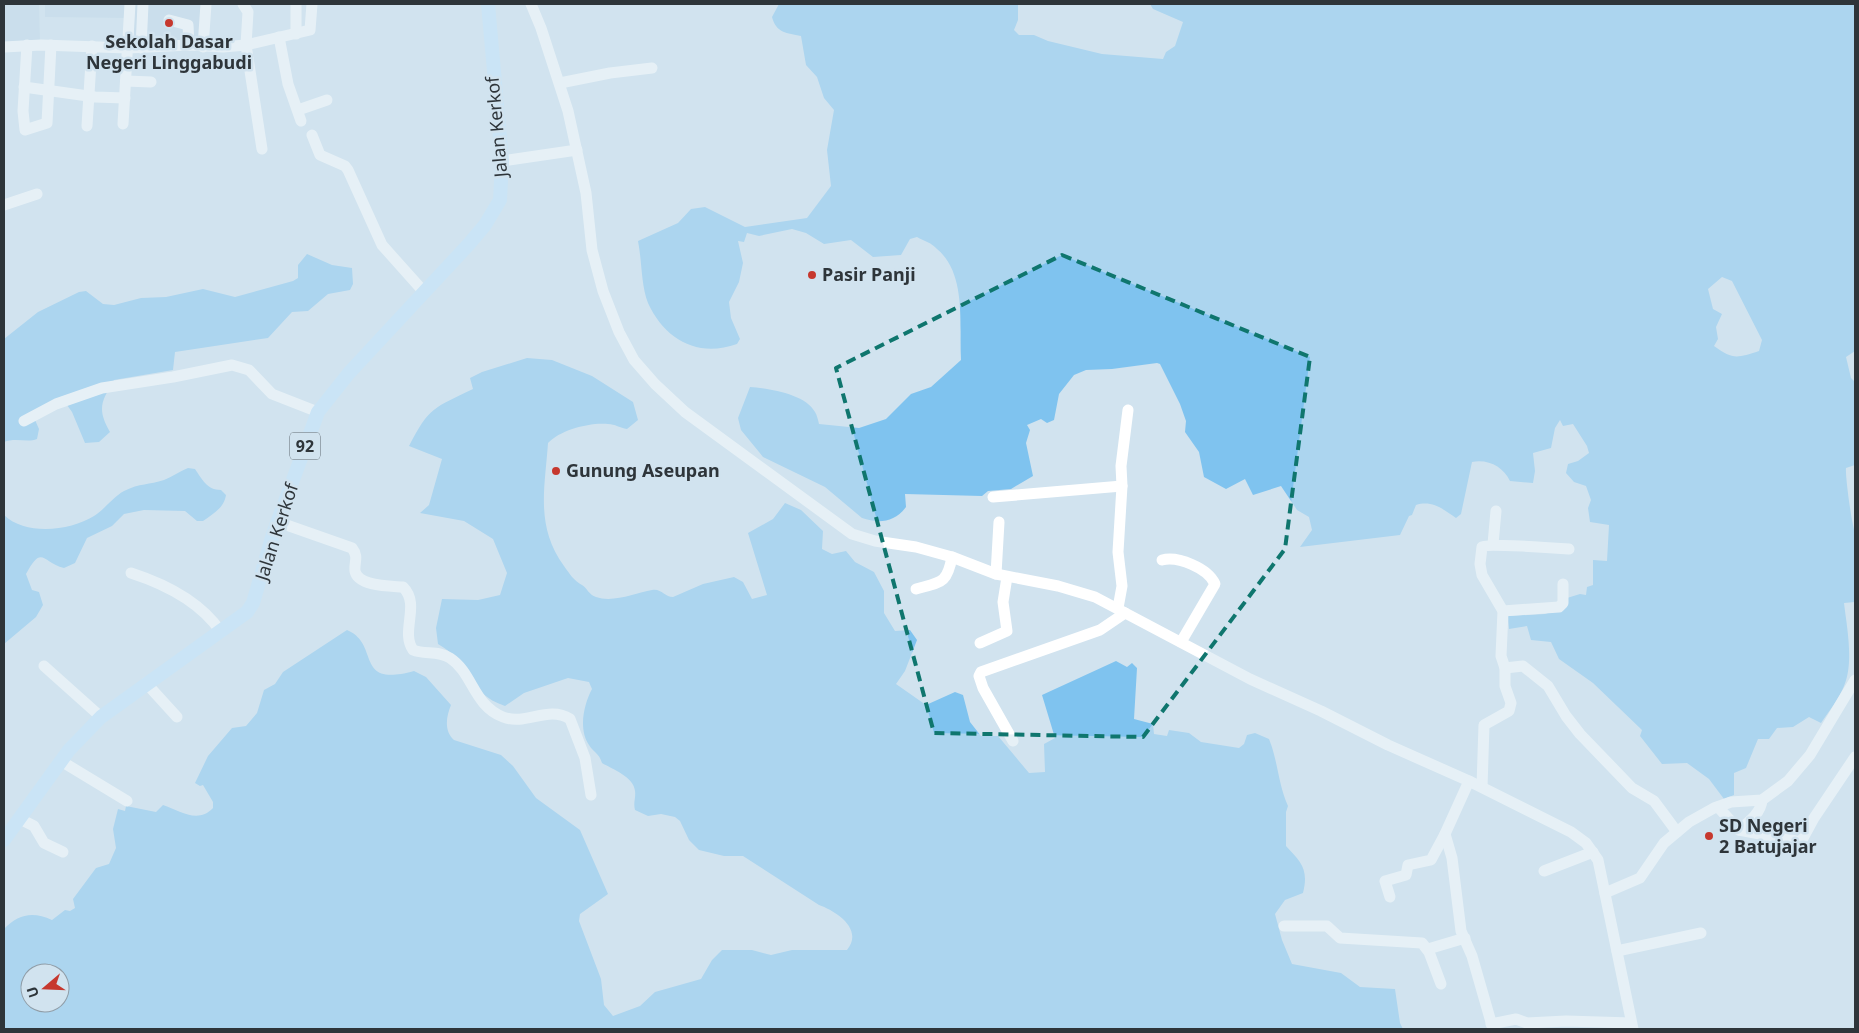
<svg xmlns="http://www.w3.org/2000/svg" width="1859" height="1033" viewBox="0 0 1859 1033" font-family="'Noto Sans',sans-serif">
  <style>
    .built { fill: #c0d8e8 }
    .green { fill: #7fc3ef; fill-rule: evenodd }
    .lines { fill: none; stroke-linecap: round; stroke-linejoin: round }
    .minor { stroke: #fff; stroke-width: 11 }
    .major { stroke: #c0e5fe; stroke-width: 14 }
    .marked { fill: none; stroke: #0f766e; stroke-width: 4; stroke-dasharray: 10 6; stroke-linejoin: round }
    .poi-dot { fill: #c6382e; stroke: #d1e3ef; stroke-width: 2 }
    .labels { text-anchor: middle; stroke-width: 5; stroke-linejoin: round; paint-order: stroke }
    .shield { fill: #d1e3ef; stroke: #5f6970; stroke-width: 1 }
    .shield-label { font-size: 16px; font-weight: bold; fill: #2e353a }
    .poi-label { font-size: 18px; font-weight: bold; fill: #2e353a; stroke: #d1e3ef; text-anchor: start }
    .street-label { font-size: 18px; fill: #2e353a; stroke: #d1e3ef }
  </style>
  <rect width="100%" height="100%" fill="#d1e3ef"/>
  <g class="built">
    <path d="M4,4H39L40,44H4Z"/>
    <path d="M45,4H129V18L45,17Z"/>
    <path d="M134,4H204L202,42L134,47Z"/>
  </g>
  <g class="green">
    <path d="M779,4H1018V20L1014,30L1019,35H1034L1048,41L1102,54L1163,59L1166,52L1175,46L1183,22L1153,9L1150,4H1855V351L1846,357L1851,378L1855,382V465L1846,468C1845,475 1852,527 1855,532V602L1844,603C1847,628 1854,663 1844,686C1839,699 1829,711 1821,723L1809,717L1793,727L1777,728L1769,739H1758L1746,768L1734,773V795L1724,799L1709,779L1687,763L1662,764L1640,736L1642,730L1593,683L1559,659L1551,642L1531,640L1527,626L1509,629L1508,616L1545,614L1562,608L1567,598L1580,594L1586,595L1587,587L1593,585V560L1607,561L1609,525L1590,522L1588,508L1591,500L1586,486L1574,482L1566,473L1568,464L1578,461L1589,453L1587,446L1573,424L1563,426L1560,420L1555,428L1551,448L1533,453L1535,471L1533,483L1510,481C1503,467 1489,459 1472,462L1461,514L1456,518C1443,509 1432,500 1416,505L1412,515L1409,516L1400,535L1300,547L1312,530L1309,517L1297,510L1281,486L1253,495L1245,479L1226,489L1204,477L1199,452L1185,432L1186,421L1180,404L1160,364L1157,363L1112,369L1086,370L1074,375L1059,394L1054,420L1047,423L1041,419L1027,425L1030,430L1026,443L1033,476L1011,489L988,491L982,496L905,494L906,507C895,522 879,524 862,518L825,487L763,457L759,452L741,430L738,418L750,387C768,388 806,394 815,412C817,415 818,420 819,424L859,428L886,419L911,394L931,387L961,360C959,325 967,274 937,249C932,243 924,241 917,237L910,239L901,255L873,257L851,240L824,244L806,233L792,229L759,236L747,233L744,242L738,241L743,263L739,282L729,302L731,318L740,339L737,344C698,358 665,340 648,303C641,285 642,261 638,241L678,223L691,209L705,207L745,227L807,218L831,186L827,150L834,110L824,98L817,77L806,65L801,36C787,33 776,33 772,17ZM1722,277L1732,281L1762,340L1759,351C1737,358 1733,360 1714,346L1718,339L1716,327L1722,314L1713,309L1708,289Z"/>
    <path d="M307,254L332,265L352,268L353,284L350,290L328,294L308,311L292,312L268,338L175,352L173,370L114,380C101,402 97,409 110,432L99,442L85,443L72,412L62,398L32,413L39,429L37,439C27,443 16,437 4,442V339L38,312L79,292L86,291L103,304L114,305L141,298L166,297L203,289L235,297L293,281L298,278V265Z"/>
    <path d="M527,358L552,360L592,376L633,402L638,420L627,429C620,428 615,424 608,424C590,422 560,430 548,443C545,488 535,526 564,566C569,573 574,581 582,585C587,588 589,595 596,597C613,603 636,593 652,590C661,588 665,597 673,597L703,584L734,577L743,582L752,599L767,595L748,533L773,519L785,503L801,510L823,531L822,549L832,554L846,551L855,562L874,572L884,591V613L895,631L910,630L917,640L905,671L896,684L926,705L955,692L963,695L970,722L981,736H998L1029,773L1045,772L1044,744L1055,738L1042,695L1116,661L1127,667L1132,663L1137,668L1134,719L1153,724L1154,734L1167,736L1169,730L1189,733L1201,742L1239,748L1244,744L1247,735L1255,733L1269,739C1278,761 1278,784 1288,806L1286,812V846C1301,862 1309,869 1303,893L1285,900L1275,914L1282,940L1292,964L1341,973L1360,987L1395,989L1400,1023L1403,1029H4V929C18,914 33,911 52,920L65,910L70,911L75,908L73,899L96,868L109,864L116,848L113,829L118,809L125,811L126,806L156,812L163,805C180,811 198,824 213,808V802L203,785L200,786L195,783L208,756L232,728L246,726L257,713L264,690L275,684L283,672L347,630C381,644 353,688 414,671L426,677L451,705C446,717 444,731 454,740L501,755L513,766L536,798L580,830L608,894L580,914L579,921L601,979L604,1005L613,1016L640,1006L655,992L701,979L712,960L722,950H752L771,955L792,950H847C864,929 836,911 819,905L743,856H724L699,850L689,840L680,821L675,817L661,814L648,816L635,810C633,803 636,798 635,791C634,777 612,769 602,763C599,753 594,753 589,745C578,729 584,704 592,689L589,682L568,678L524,693L505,706C466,693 472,663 438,644L436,628L442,599L478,600L500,595L507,573L493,539L464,521L420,513L429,505L442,459L409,446C429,407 434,408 473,389L470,378L482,372ZM30,973H60V1003H30Z"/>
    <path d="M188,468L195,469C202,479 207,490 221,490L226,495C224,508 213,514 203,521H197L185,511L144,510L124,514L112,526L87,538L75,563L64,568C42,562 42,544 26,574L32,590L39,592L43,605L36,617L4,644V515C26,536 70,531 94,516C105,509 113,497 124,491C140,483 149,485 164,480C172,477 180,471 188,468Z"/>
  </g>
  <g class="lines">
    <g class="minor">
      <path d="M243,4L248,12L246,45L262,149"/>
      <path d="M296,4V34"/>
      <path d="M531,4L541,28L568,111L586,193L592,250L603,291L619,332L634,360L655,384L685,412L852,534L875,541L916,547L952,557L996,574L1058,586L1095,597L1250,679L1321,711L1388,745L1469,781L1571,832L1586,843L1598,860L1633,1029"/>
      <path d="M169,20L188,25L189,45"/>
      <path d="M279,37L288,84L301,121"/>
      <path d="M27,45L23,111L25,130L47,123L51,45"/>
      <path d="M4,47L41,45L128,48L189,45L223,47L246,45L310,30L312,4"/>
      <path d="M203,47L206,4"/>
      <path d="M141,48L143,4"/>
      <path d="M126,81L151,82"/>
      <path d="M560,83L610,73L652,68"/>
      <path d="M24,87L95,97L125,98"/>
      <path d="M298,110L327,100"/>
      <path d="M123,124L130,4"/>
      <path d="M87,126L92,46"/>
      <path d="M312,135L320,155L345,166L348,170L382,245L424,292"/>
      <path d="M502,161L577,150"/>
      <path d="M4,205L37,194"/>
      <path d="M24,421L56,404L102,388L173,377L232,365L249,370L272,394L318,412"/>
      <path d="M993,497L1122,486"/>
      <path d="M278,522L352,548C359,557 354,562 355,571C358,587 392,586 403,587C421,605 400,631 413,650C425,655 438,650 450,658C473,673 473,705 503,717C526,726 548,705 570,719L585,758L591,795"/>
      <path d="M1493,544L1496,511"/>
      <path d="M1162,560C1178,556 1208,568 1215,584L1181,642"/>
      <path d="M131,573C165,584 200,601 221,632"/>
      <path d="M996,574L999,522"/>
      <path d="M916,589C941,582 947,584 952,557"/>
      <path d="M1118,608L1122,586L1118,552L1122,486L1121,466L1128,410"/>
      <path d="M1503,611L1559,607L1563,603V584"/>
      <path d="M980,643L1007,631L1003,602L1007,577"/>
      <path d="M44,666L101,717"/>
      <path d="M1505,668L1523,666L1548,686L1566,716L1580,734L1632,788L1654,801L1677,832"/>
      <path d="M146,683L177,717"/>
      <path d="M1013,741L983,688L979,676L981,672L1100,630L1125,613"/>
      <path d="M61,761L127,801"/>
      <path d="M1469,781L1445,834L1452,858L1461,931L1472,956L1493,1029"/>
      <path d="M1482,787L1484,725L1509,711L1511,703L1505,686V668L1501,656L1503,611L1482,575L1480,564L1482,547C1487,543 1556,548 1569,549"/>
      <path d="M1718,807L1739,830L1801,842L1814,818L1855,757"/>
      <path d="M20,819L34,826L44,843L63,852"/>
      <path d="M1739,830C1749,822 1761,813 1762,800"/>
      <path d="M1544,871L1593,852"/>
      <path d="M1605,893L1640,878L1664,843L1689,822L1714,808L1731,802L1762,800L1788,781L1810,755L1855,680"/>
      <path d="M1390,897L1385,881L1406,875L1408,865L1431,860L1445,834"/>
      <path d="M1284,926H1327L1340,938L1422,943L1429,952L1441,984"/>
      <path d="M1428,949L1465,938"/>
      <path d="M1617,951L1701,933"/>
      <path d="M1491,1024L1516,1019L1527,1023L1566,1021L1631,1023"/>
    </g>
    <path class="major" d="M4,840L69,750L101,717L247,612L253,603L273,534L318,412L349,373L469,244L485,225L500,200L502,161L488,4"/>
  </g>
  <path d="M0 0H1859V1033H0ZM1062,255L1310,357L1285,549L1143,737L934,733L836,368Z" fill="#d1e3ef" fill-opacity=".55" fill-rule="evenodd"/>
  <path class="marked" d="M1062,255L1310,357L1285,549L1143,737L934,733L836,368Z"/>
  <g class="poi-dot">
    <circle cx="169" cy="23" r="5"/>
    <circle cx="812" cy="275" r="5"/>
    <circle cx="556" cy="471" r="5"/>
    <circle cx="1709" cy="836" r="5"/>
  </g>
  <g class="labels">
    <rect class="shield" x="290" y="432.5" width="30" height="27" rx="4"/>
    <g class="shield-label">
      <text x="305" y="452">92</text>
    </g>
    <g class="poi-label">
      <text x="169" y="48" text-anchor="middle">Sekolah Dasar<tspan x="169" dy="21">Negeri Linggabudi</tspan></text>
      <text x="822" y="281">Pasir Panji</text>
      <text x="566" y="477">Gunung Aseupan</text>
      <text x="1719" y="832">SD Negeri<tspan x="1719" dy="21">2 Batujajar</tspan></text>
    </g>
    <g class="street-label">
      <text transform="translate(497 127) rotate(-95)" y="6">Jalan Kerkof</text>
      <text transform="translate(277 532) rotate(-72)" y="6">Jalan Kerkof</text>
    </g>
  </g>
  <rect width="1859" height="1033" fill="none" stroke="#2e353a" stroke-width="10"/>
  <g transform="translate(45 988) rotate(251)"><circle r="24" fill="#d1e3ef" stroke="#909da7"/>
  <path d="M0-4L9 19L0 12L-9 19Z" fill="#c6382e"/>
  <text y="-8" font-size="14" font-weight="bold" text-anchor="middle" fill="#2e353a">U</text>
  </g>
</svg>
